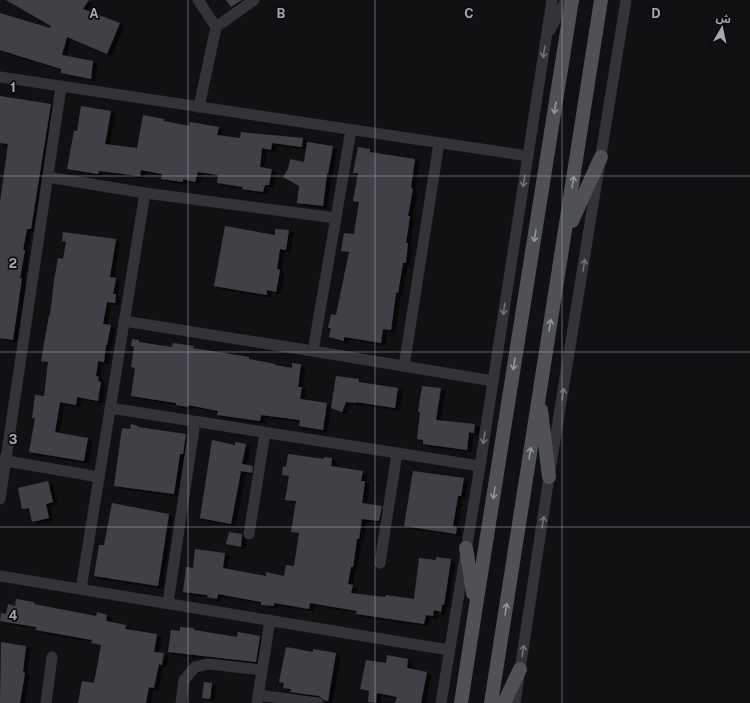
<svg xmlns="http://www.w3.org/2000/svg" width="750" height="703" viewBox="0 0 750 703" font-family="'Public Sans','Noto Sans Arabic',sans-serif">
  <style>
    .building { fill: #404146; filter: url(#shadow) }
    .lines { fill: none; stroke-linecap: round; stroke-linejoin: round }
    .minor { stroke: #333437; stroke-width: 11 }
    .major { stroke: #4f5156; stroke-width: 14 }
    .oneway { stroke: #71747b }
    .oneway2 { stroke: #9397a0 }
    .grid { fill: none; stroke: #a4a8b2; stroke-width: 1; stroke-opacity: 0.55 }
    .grid-label { font-size: 13px; text-anchor: middle; font-weight: bold; fill: #a4a8b2; stroke: #0c0c0e; stroke-width: 3.5; stroke-linejoin: round; paint-order: stroke }
  </style>
  <defs>
    <filter id="shadow"><feDropShadow dx="4.5" dy="2.5" stdDeviation="0" flood-color="#0009"/></filter>
  </defs>
  <rect width="100%" height="100%" fill="#111113"/>
  <g class="building">
    <path d="M6,0H89L83,9L120,23L107,54L67,37L62,55L93,61L91,79L61,73V69L0,50V13L50,28L51,26Z"/>
    <path d="M226,0H242L231,7Z"/>
    <path d="M0,96L51,104L31,229H27L23,250H25L20,278H22L13,340L0,338V202L8,144L0,143Z"/>
    <path d="M81,106L111,111L105,144L137,148L143,115L164,119V121L189,126L190,122L219,127L217,135L240,138L241,132L303,138L302,147L272,143L271,150L262,148L260,167L272,169L269,185H265L263,192L242,189L243,187L217,183L218,175L198,172L195,182L183,179V182L161,179L162,174L141,170L140,176L99,171L98,174L67,169L74,131H77Z"/>
    <path d="M307,142L333,146L328,174H327L323,206L297,203L299,186L283,177L288,169L290,159L304,162Z"/>
    <path d="M358,147L370,149V152L415,159L411,188L413,189L408,216H410L406,243H408L406,263H403L398,293H396L391,330L383,329L381,343L344,337V341L329,337L331,328H328L331,314L336,315L349,252L341,251L344,233L354,234L359,202L353,201L358,173H353Z"/>
    <path d="M225,226L275,235V229L289,230L286,250L280,249L277,269L280,270L276,292L267,290V295L214,286Z"/>
    <path d="M63,232L116,239L110,277L116,278L113,294H116L115,303L107,302L103,324L111,325L107,345H106L104,362L98,361L96,376L99,377L98,381L101,382L98,401L77,397L76,405L60,402L55,432L88,438L84,461L29,452L35,418H32L35,395L44,396L48,362L41,361L49,315H50L54,281L58,258L63,259L66,242L62,241Z"/>
    <path d="M132,339L139,340V342L172,347L173,343L194,346L193,348L249,357V359L275,364V365L292,368V363L301,364L298,387H302L300,399L327,403L323,430L299,426L300,420L261,415L260,421L239,418L217,415L218,411L188,405V407L176,405V403L131,396L135,368L131,367L134,347L131,346Z"/>
    <path d="M336,376L359,379V382L398,388L395,408L356,402V403L346,402L342,412L331,408Z"/>
    <path d="M422,386L441,388L436,420L475,424L474,433L469,432L467,450L423,444V440L417,439L420,412H418Z"/>
    <path d="M131,424L138,426V427L186,434L183,454H180L174,494L114,486L122,428L130,429Z"/>
    <path d="M212,440L235,445V442L246,444L242,464L253,466L252,473L241,471L231,524L200,518Z"/>
    <path d="M288,454L324,459V457L332,458L331,466L363,471L361,481H365L362,503L382,506L379,521L362,519L359,539H357L353,567H351L348,584L353,585L351,593L385,597L386,595L414,599L419,558L436,560V557L451,559L444,605H442L441,612L434,610L433,616L426,615L424,624L356,614L357,611L310,603L309,609L274,603V606L261,605V602L218,594L217,599L207,597L208,595L183,592L186,567L193,568L195,549L225,553L223,568L266,576V572L284,576L286,565L294,566L299,533L291,532L296,501L285,500L289,476L282,475L283,466L286,467Z"/>
    <path d="M413,471L464,478L461,496H458L453,526L457,527L456,534L404,526Z"/>
    <path d="M48,481L53,502L46,504L49,518L32,522L29,508L22,509L18,488Z"/>
    <path d="M112,503L169,514L158,586L94,576L99,545H104Z"/>
    <path d="M229,532L242,534L241,547L226,544Z"/>
    <path d="M16,599L34,602V604L96,616L97,612L107,615L106,621L126,625L125,629L157,634L154,652L164,653L162,665L159,664L154,688L149,687L146,703H78L82,681L94,683L101,645L91,643L92,640L36,630V627L0,621L1,613L6,614L8,604L15,606Z"/>
    <path d="M180,627L194,628V630L237,637L238,632L260,636L256,662L168,652L171,630L180,631Z"/>
    <path d="M1,642L26,646L23,672L25,673L20,703H0Z"/>
    <path d="M286,647L313,652V649L336,653L328,701L324,700L319,696L290,692L291,689L283,688L284,683L279,682Z"/>
    <path d="M387,655L408,659L407,668L427,672L421,703H395L397,697L377,693L376,703L368,702L369,691L360,689L366,660L386,663Z"/>
    <path d="M204,682L212,683L210,699L202,698Z"/>
  </g>
  <g class="lines">
    <g class="minor">
      <path d="M198,0L216,27L199,107"/>
      <path d="M216,27L254,0"/>
      <path d="M550,30L566,0"/>
      <path d="M0,77L528,156"/>
      <path d="M48,177L145,193L336,218"/>
      <path d="M124,321L313,351L493,381"/>
      <path d="M313,351L351,130"/>
      <path d="M404,366L439,143"/>
      <path d="M110,408L480,466"/>
      <path d="M1,460L99,477"/>
      <path d="M0,499L61,87"/>
      <path d="M249,534L265,433"/>
      <path d="M380,563L397,453"/>
      <path d="M0,576L449,650"/>
      <path d="M81,589L145,193"/>
      <path d="M168,603L195,422"/>
      <path d="M258,695L318,703"/>
      <path d="M46,703L52,657"/>
      <path d="M181,703L184,680L195,667L209,664L262,670"/>
      <path d="M257,703L270,620"/>
      <path d="M441,703L480,466L552,0"/>
      <path d="M515,703L549,477L626,0"/>
    </g>
    <g class="major">
      <path d="M572,221L601,157"/>
      <path d="M541,410L549,477"/>
      <path d="M466,548L473,593"/>
      <path d="M461,703L475,612L572,0"/>
      <path d="M491,703L601,0"/>
      <path d="M504,703L520,669"/>
    </g>
  </g>
  <defs><path id="oneway-shaft" d="M-6 0H5M1.5-3L5.5 0L1.5 3" fill="none" stroke-width="1.6" stroke-linecap="round" stroke-linejoin="round"/></defs>
  <g class="oneway">
    <use href="#oneway-shaft" transform="translate(544 52) rotate(99)"/>
    <use href="#oneway-shaft" transform="translate(524 181) rotate(99)"/>
    <use href="#oneway-shaft" transform="translate(584 265) rotate(-81)"/>
    <use href="#oneway-shaft" transform="translate(504 309) rotate(99)"/>
    <use href="#oneway-shaft" transform="translate(563 394) rotate(-81)"/>
    <use href="#oneway-shaft" transform="translate(484 438) rotate(99)"/>
    <use href="#oneway-shaft" transform="translate(543 522) rotate(-81)"/>
    <use href="#oneway-shaft" transform="translate(523 651) rotate(-81)"/>
  </g>
  <g class="oneway2">
    <use href="#oneway-shaft" transform="translate(555 108) rotate(99)"/>
    <use href="#oneway-shaft" transform="translate(573 182) rotate(-81)"/>
    <use href="#oneway-shaft" transform="translate(535 236) rotate(99)"/>
    <use href="#oneway-shaft" transform="translate(550 325) rotate(-81)"/>
    <use href="#oneway-shaft" transform="translate(514 364) rotate(99)"/>
    <use href="#oneway-shaft" transform="translate(530 453) rotate(-81)"/>
    <use href="#oneway-shaft" transform="translate(494 493) rotate(99)"/>
    <use href="#oneway-shaft" transform="translate(506 609) rotate(-81)"/>
  </g>
  <path class="grid" d="M188,0V703M375,0V703M562,0V703M0,176H750M0,352H750M0,527H750"/>
  <g class="grid-label">
    <text x="94" y="18">A</text>
    <text x="281" y="18">B</text>
    <text x="469" y="18">C</text>
    <text x="656" y="18">D</text>
    <text x="13" y="92">1</text>
    <text x="13" y="268">2</text>
    <text x="13" y="444">3</text>
    <text x="13" y="620">4</text>
  </g>
  <g transform="translate(722 28) rotate(9)" stroke="#0c0c0e" stroke-width="3" paint-order="stroke">
  <path d="M0-3L7 15L0 10L-7 15Z" fill="#a4a8b2"/>
  <text y="-6" font-size="11" font-weight="bold" text-anchor="middle" fill="#a4a8b2">ش</text>
  </g>
</svg>
